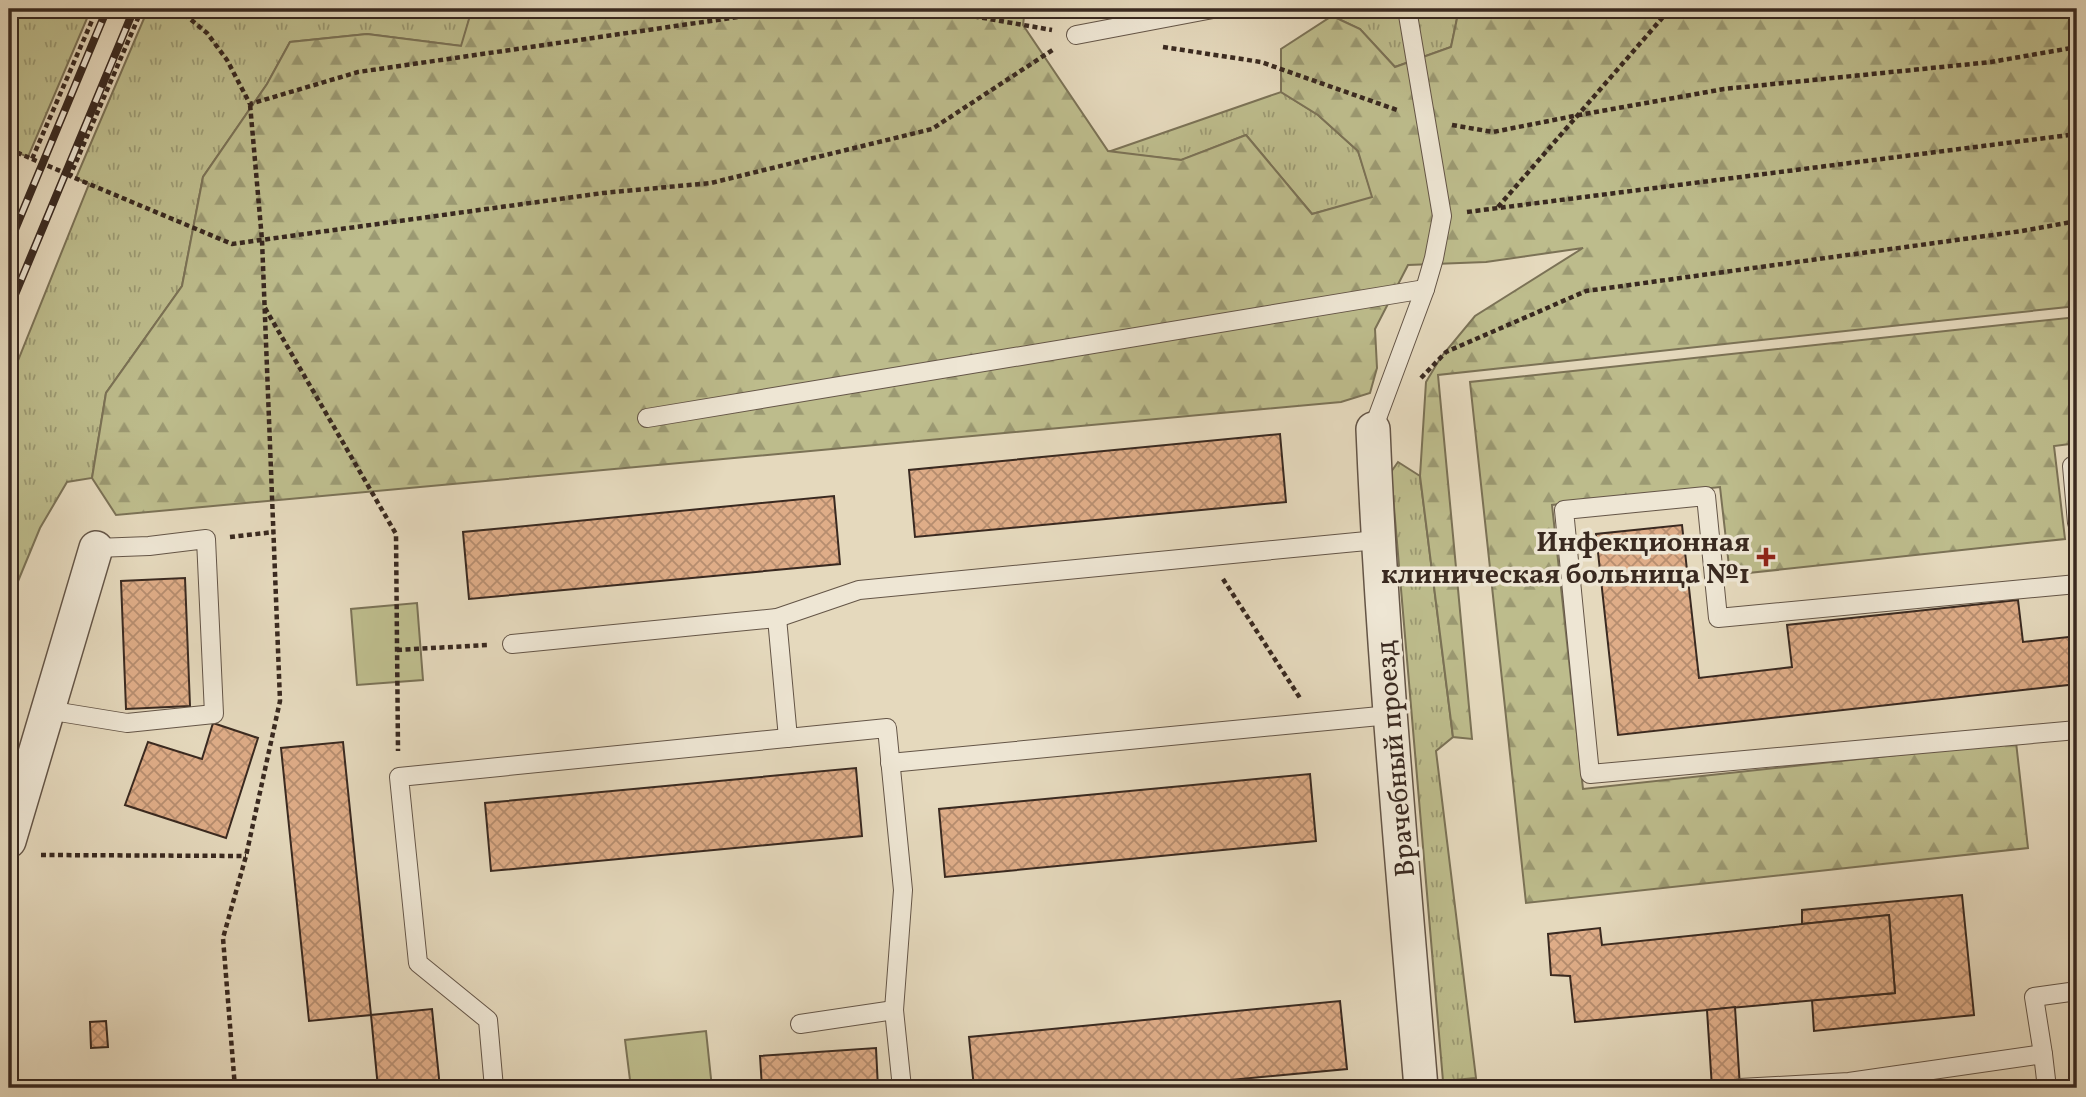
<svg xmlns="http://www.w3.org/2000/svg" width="2086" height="1097" viewBox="0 0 2086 1097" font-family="Vollkorn,serif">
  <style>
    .grass { fill: url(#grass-tufts); stroke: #7b7256; stroke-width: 2 }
    .forest { fill: url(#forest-firs); stroke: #7b7256; stroke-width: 2 }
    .park { fill: #bdbc8c; stroke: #7b7256; stroke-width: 2 }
    .building { fill: url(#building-cross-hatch); stroke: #392920; stroke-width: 2 }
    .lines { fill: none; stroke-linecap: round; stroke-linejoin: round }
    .service-casing { stroke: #645547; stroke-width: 20 }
    .minor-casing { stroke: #645547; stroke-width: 36 }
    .path { stroke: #392920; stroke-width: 4.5; stroke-dasharray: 5 3.5; stroke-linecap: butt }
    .service { stroke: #eee6d4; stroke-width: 18 }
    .minor { stroke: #eee6d4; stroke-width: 33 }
    .rail-casing { stroke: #392920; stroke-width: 8 }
    .rail { stroke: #eee6d4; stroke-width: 5; stroke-dasharray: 16; stroke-linecap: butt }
    .poi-dot { fill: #8f2418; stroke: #eee6d4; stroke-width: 2.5 }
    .labels { text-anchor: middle; stroke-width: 7; stroke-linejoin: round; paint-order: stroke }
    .poi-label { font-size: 28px; font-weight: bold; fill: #392920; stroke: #eee6d4; text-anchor: end }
    .street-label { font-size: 28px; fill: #392920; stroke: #eee6d4 }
  </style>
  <defs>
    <pattern id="grass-tufts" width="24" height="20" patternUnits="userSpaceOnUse" patternTransform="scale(1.75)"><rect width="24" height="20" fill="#bdbc8c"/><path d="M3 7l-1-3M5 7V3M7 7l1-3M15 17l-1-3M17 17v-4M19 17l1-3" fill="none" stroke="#9b9972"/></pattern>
    <pattern id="forest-firs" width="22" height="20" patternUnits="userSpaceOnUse" patternTransform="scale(1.75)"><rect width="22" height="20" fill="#bdbc8c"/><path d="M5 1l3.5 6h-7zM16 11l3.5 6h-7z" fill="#9b9972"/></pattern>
    <pattern id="building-cross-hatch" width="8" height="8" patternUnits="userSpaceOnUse" patternTransform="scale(1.75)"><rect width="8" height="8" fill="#dfad88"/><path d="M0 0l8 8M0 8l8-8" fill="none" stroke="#b68d6f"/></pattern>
  </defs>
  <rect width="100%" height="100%" fill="#e5d9bd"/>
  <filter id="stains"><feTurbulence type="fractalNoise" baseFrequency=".00286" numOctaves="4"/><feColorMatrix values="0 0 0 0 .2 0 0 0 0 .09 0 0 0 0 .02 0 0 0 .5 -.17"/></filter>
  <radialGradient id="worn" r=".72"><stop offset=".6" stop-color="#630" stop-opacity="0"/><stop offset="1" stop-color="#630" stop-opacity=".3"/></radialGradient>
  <g class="grass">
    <path d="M9,9H91L28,157L16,152L9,143Z"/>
    <path d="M148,9H472L462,46L367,34L290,42L267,84L203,177L182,286L106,393L92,478L67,482L40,528L9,603V383L89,184L76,178Z"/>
    <path d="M1391,9H1459L1451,47L1395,67L1360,29L1332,16Z"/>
    <path d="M1281,92L1318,115L1358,151L1373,198L1312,214L1246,135L1182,160L1108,152Z"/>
    <path d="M1398,462L1420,476L1453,737L1436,751L1476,1078L1443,1081L1391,472Z"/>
  </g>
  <g class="forest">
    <path d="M472,9H1025L1023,25L1108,151L1181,160L1246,135L1312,214L1372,197L1358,151L1318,115L1281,92V49L1332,16L1360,29L1395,67L1451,47L1459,9H2077V306L1438,375L1472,739L1453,737L1420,476L1426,382L1441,357L1475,316L1583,248L1486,262L1408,265L1375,329L1377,368L1370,393L1341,402L116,515L92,478L106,393L182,286L203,177L267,84L290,42L367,34L461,46Z"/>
    <path d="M2077,317V443L2054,446L2065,539L1730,575L1720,487L1552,505L1583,789L2016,742L2028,848L1526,903L1470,382Z"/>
  </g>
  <g class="park">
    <path d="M417,603L423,680L357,685L351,609Z"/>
    <path d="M706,1031L712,1088H631L625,1040Z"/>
  </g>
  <g class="building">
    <path d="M1280,434L1286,502L915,537L909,470Z"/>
    <path d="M834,496L840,564L469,599L463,532Z"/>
    <path d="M1682,525L1699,678L1792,667L1787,625L2018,600L2023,642L2077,636V684L1618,735L1596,534Z"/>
    <path d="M185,578L190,706L126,709L121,581Z"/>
    <path d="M213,723L258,738L226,838L125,805L148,742L202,759Z"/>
    <path d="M343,742L371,1015L309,1021L281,748Z"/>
    <path d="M856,768L862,836L491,871L485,803Z"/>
    <path d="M1310,774L1316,841L945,877L939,809Z"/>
    <path d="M1962,895L1974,1015L1814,1031L1812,1000L1895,993L1889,915L1802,924V910Z"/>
    <path d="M1889,915L1895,993L1575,1022L1570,976L1551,975L1548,934L1600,928L1602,945Z"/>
    <path d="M1340,1001L1347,1069L1146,1088H974L969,1037Z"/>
    <path d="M1735,1007L1740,1088H1712L1707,1010Z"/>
    <path d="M432,1009L440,1088H378L371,1015Z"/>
    <path d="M106,1021L108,1047L91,1048L90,1022Z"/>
    <path d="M876,1048L878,1088H762L760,1056Z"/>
  </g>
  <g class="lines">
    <g class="service-casing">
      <g id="service">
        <path d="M1076,35L1213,9"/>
        <path d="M647,418L1425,289"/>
        <path d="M1373,429L1425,289L1434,258L1442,216L1407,9"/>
        <path d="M2077,465L2072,466L2077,523"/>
        <path d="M2077,584L1718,618L1706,496L1564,510L1590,774L2077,730"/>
        <path d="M777,618L788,738"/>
        <path d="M512,644L777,618L859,590L1377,540"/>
        <path d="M47,710L127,723L214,714L206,539L149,546L96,548"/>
        <path d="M890,763L1390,715"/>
        <path d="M800,1024L894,1010"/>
        <path d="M2043,1054L2034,997L2077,991"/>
        <path d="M494,1088L488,1020L418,963L399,777L887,728L903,890L894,1010L902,1088"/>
        <path d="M1740,1088L1849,1082L2043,1054L2047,1088"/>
      </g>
    </g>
    <g class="minor-casing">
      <g id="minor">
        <path d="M1373,429C1382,649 1403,869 1421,1088"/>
        <path d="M9,841L96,548"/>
      </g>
    </g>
    <g class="path">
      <path d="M142,9L70,176L232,244L603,193L711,183L932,129L1054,49"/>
      <path d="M178,9L207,33L227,60L250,104L358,72L793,9"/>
      <path d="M932,9L1052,30"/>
      <path d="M1163,47L1261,62L1397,110"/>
      <path d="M1452,125L1493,132L1579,115L1724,89L1991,62L2077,47"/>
      <path d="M9,149L32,159L97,9"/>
      <path d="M32,159L72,176"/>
      <path d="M1498,207L1670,9"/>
      <path d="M1467,212L2077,134"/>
      <path d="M265,308L396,534L398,751"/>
      <path d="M1421,378L1446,352L1586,291L2022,231L2077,221"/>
      <path d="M230,537L274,532"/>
      <path d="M1223,579L1300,698"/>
      <path d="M397,650L487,645"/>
      <path d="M41,855L246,856"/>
      <path d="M235,1088L223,938L246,856L280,701L262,240L250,104"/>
    </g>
    <use href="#service" class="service"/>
    <use href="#minor" class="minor"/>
    <g class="rail-casing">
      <g id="rail">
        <path d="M9,244L107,9"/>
        <path d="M9,309L134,9"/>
      </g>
    </g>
    <use href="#rail" class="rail"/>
  </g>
  <path class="poi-dot" d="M1762.5 546.5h7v7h7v7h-7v7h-7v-7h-7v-7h7z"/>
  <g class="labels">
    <g class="poi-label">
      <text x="1750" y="551">Инфекционная<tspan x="1750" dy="32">клиническая больница №1</tspan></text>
    </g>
    <g class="street-label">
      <text transform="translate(1394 759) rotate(-95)" y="10">Врачебный проезд</text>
    </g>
  </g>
  <rect width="2086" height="1097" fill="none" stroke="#e5d9bd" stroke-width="35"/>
  <rect x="10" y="10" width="2065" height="1076" fill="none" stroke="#392920" stroke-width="3.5"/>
  <rect x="18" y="18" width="2051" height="1062" fill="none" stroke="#392920" stroke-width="2"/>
  <rect width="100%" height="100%" filter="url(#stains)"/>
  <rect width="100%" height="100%" fill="url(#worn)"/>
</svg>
